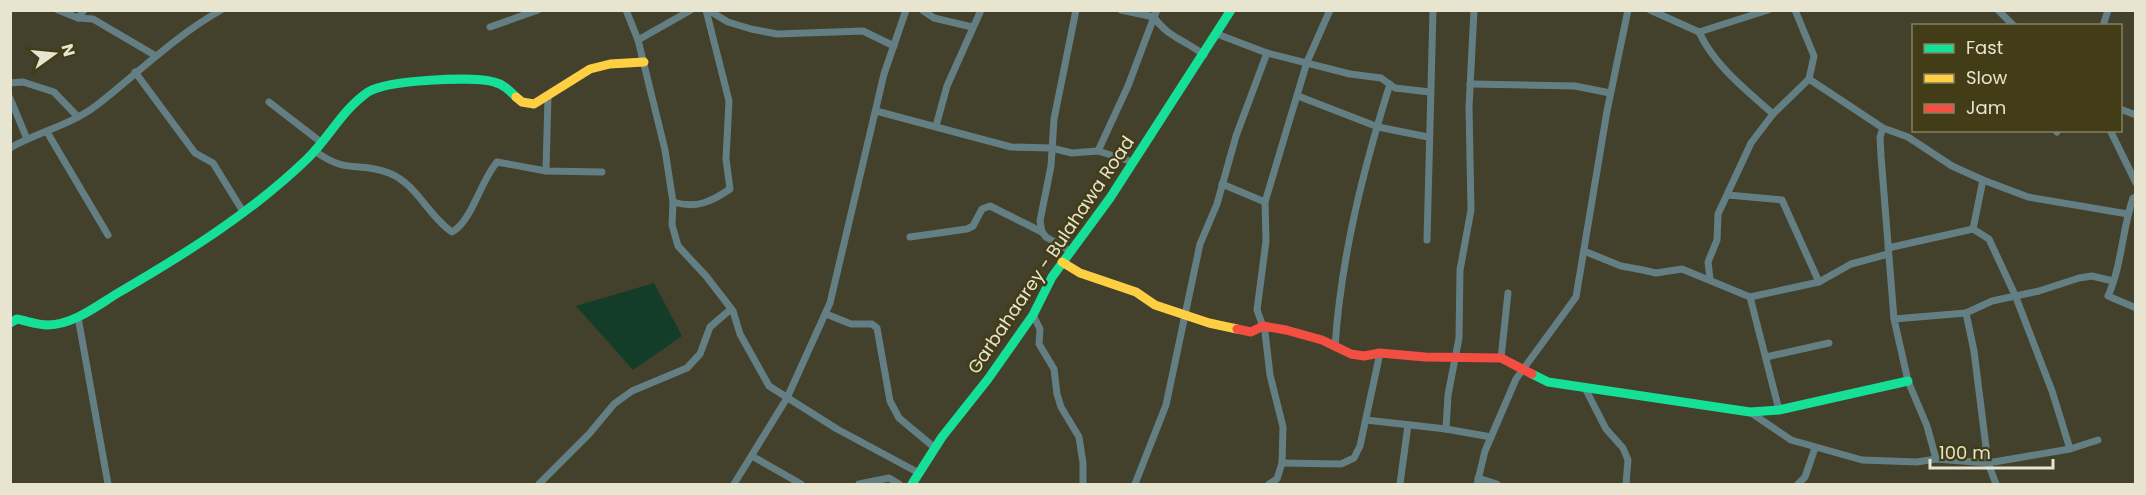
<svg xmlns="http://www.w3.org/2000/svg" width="2146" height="495" viewBox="0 0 2146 495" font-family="Poppins,sans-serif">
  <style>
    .water { fill: #143d29 }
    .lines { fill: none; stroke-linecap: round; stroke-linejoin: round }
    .street { stroke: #637f84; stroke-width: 7 }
    .fast { stroke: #16e098; stroke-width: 9 }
    .slow { stroke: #ffcf43; stroke-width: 9 }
    .jam { stroke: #f24e42; stroke-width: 9 }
    .labels { text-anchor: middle; stroke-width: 5; stroke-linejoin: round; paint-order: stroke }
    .street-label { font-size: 18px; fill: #e7e4d0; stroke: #423c17 }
  </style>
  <rect width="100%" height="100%" fill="#43402c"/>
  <path class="water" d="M654,283L682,336L633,370L576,306Z"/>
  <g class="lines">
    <g class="street">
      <path d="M58,10L78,18L93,19L156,56"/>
      <path d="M626,10L638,40L665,150L673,202L672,225L678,246L706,276L733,311L740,334L769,386L837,429L919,473"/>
      <path d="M708,10L728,22L751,29L777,34L863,31L894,46"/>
      <path d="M922,10L934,18L972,27"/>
      <path d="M1157,10L1154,17C1167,37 1187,41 1204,55"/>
      <path d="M1650,10L1699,32L1768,10"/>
      <path d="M1795,10L1814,56L1809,79L1883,128L1908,137L1952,166L1983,180L2028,197L2128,214"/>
      <path d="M1998,10L2014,26"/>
      <path d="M78,18L84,10"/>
      <path d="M2103,26L2108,10"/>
      <path d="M490,27L538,10"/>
      <path d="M1699,32C1714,65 1746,90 1773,114"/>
      <path d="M1217,34L1267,53L1350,74L1381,78L1395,88L1430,92"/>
      <path d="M638,40L691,10"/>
      <path d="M135,72L195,153L213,163L244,213"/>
      <path d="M10,83L23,82L54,92L78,117"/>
      <path d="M1470,84L1575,86L1610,93"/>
      <path d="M1298,96L1378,127L1428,137"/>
      <path d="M10,98L27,139"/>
      <path d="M269,102L322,143"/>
      <path d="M2120,109L2136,115"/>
      <path d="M876,111L1011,147L1051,148L1072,153L1098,151L1133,162"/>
      <path d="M936,126L947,86L981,10"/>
      <path d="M1883,128L1880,137L1881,156L1894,319L1908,381L1927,426L1936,459"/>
      <path d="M2110,130L2136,183"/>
      <path d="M47,132L108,235"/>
      <path d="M2057,132L2058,130"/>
      <path d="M10,148C38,132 71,125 97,105C138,73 175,36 221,10"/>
      <path d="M315,151C347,175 359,161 389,173C417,184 428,216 452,232C472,221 480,182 497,162L546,171L602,172"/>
      <path d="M1098,151L1128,86L1154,17L1121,10"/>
      <path d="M546,171L548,96"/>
      <path d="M1983,180L1973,229L1989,239L2015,295L2052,391L2070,449"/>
      <path d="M1222,184L1265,202"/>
      <path d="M1728,195L1782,200L1819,282"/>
      <path d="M2136,197L2133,198C2122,230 2122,265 2108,296L2136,308"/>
      <path d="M673,202C696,209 711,202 730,189L726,159L729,101L706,10"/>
      <path d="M910,237L967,229L973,226L982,209L990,206L1042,232"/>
      <path d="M1427,240L1433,10"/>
      <path d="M1888,248L1973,229"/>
      <path d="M1070,251L1046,237L1042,232L1040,221L1051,166L1054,119L1076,10"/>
      <path d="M1584,251L1621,266L1643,270L1656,273L1682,269L1750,297L1779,410"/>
      <path d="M1710,279L1708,262L1717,240L1718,214L1751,143L1773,114L1809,79"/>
      <path d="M1750,297L1819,282L1851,264L1888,254"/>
      <path d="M1966,313L1974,351L1988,463L1996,484"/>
      <path d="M826,314L851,324H872L877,328L890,401L899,418L935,448"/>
      <path d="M1033,315L1040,329L1039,344L1054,369L1057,394L1061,407L1079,437L1083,463V484"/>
      <path d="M78,317L108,484"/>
      <path d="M1894,319L1966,313L1992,301L2039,291L2079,278L2092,276L2113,281"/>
      <path d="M1335,347C1341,257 1363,170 1390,84"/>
      <path d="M1766,357L1829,343"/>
      <path d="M1501,358L1508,293"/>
      <path d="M1586,390L1606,429L1623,448L1628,460L1626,484"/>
      <path d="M1750,412L1791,440L1862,460L1917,462L1936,459L1988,463L2070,449L2098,440"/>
      <path d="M1366,420L1446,429L1491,437"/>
      <path d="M1446,429L1448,395L1459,338L1460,270L1471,210L1469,107L1474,10"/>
      <path d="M752,456L801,484"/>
      <path d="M1282,463L1341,464L1354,458L1360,446L1380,353"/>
      <path d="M1478,478L1497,484"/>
      <path d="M539,484L589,434L614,404L632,391L687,368L700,354L710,327L731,309"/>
      <path d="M734,484L787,398L830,303L884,74L906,10"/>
      <path d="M859,484L889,478L899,484"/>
      <path d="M1135,484L1166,405L1200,244L1217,204L1236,136L1267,53"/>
      <path d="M1269,484L1277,479L1282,463L1283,427L1270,375L1265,332L1257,310L1266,241L1265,202L1307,62L1330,10"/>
      <path d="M1400,484L1408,425"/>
      <path d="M1477,484L1485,451L1516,379L1576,297L1607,111L1628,10"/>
      <path d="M1798,484L1805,477L1815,448"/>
    </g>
    <g class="fast">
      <path d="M10,323L17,319C27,321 38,325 48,325C73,325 98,305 118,293C185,254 251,213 307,159C329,138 342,110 368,92C387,80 472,76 494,82C503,84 509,90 516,97"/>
      <path d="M1532,374L1548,382L1750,412L1779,410L1908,381"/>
      <path d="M912,484L942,437L988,379L1033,315L1052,277L1110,198L1231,10"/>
    </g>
    <g class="slow">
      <path d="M516,97L522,102L534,104L590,69L610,64L644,62"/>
      <path d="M1062,262L1080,273L1136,292L1155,305L1209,323L1237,329"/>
    </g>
    <path class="jam" d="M1237,329L1251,332L1263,326L1286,330L1322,340L1351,354L1364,356L1380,353L1425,357L1501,358L1532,374"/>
  </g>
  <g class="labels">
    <g class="street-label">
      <text transform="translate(1051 255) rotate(-56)" y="6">Garbahaarey - Bulahawa Road</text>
    </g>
  </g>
  <rect width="2146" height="495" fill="none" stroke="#e7e4d0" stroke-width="24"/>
  <rect x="1912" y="24" width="210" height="108" fill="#423c17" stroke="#847f61" stroke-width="1.5"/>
  <rect x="1924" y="44" width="30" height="9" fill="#16e098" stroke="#847f61" stroke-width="1.5"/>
  <text x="1966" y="54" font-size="18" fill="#e7e4d0">Fast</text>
  <rect x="1924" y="74" width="30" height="9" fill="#ffcf43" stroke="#847f61" stroke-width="1.5"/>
  <text x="1966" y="84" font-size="18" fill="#e7e4d0">Slow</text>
  <rect x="1924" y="104" width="30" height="9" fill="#f24e42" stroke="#847f61" stroke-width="1.5"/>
  <text x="1966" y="114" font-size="18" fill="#e7e4d0">Jam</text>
  <g transform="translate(54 54) rotate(75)" stroke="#423c17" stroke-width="4.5" paint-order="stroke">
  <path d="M0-4.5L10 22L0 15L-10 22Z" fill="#e7e4d0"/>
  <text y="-9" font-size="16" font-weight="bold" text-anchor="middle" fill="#e7e4d0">N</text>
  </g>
  <path d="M1930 459v9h123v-9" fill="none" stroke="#e7e4d0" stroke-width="3"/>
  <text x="1939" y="459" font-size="18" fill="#e7e4d0" stroke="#423c17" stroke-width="4.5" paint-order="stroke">100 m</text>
</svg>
